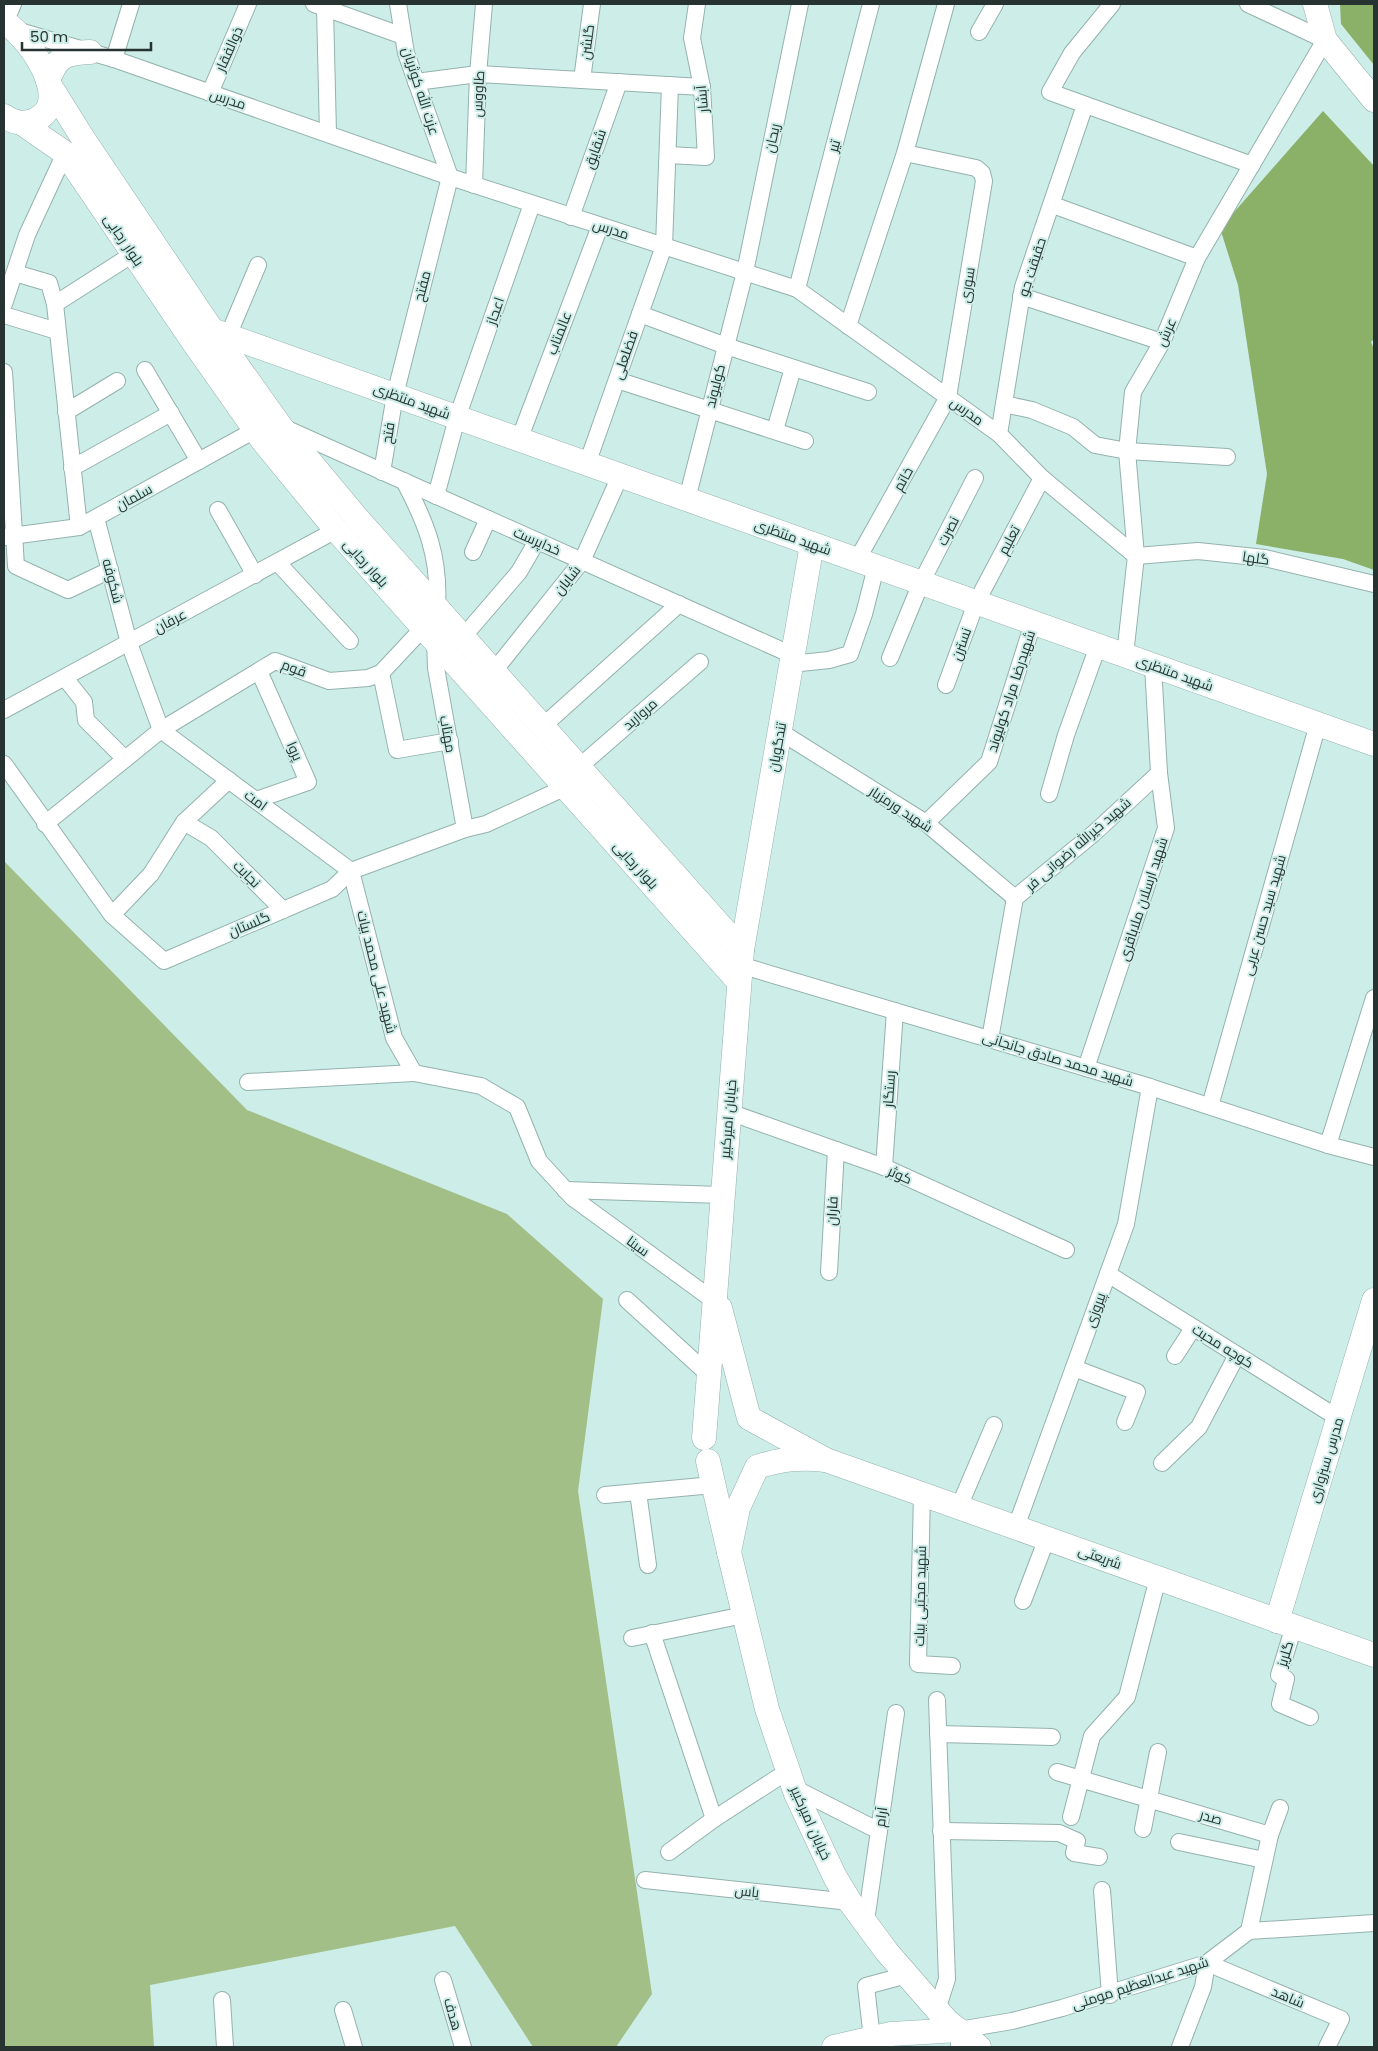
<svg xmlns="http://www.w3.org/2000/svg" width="1378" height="2051" viewBox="0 0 1378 2051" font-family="Poppins,Cairo,sans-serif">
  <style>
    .green { fill: #a1bf87 }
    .forest { fill: #8bb068 }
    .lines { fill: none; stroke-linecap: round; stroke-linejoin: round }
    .street-casing { stroke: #94b2ad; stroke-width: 18 }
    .secondary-casing { stroke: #94b2ad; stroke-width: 25 }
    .street { stroke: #fff; stroke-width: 16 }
    .secondary { stroke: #fff; stroke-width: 24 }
    .labels { text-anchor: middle; stroke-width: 4; stroke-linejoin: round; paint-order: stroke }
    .street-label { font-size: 14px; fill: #263331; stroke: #cdede8 }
  </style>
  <rect width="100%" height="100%" fill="#cdede8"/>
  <path class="green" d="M4,861L247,1110L507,1214L603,1299L578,1491L652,1994L616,2047H533L455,1926L150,1985L154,2047H4Z"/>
  <g class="forest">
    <path d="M1340,4H1374V65L1341,24Z"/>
    <path d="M1323,111L1374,166V339L1371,342L1374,349V570L1343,559L1256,544L1267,474L1238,285L1220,228Z"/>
  </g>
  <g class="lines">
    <g class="street-casing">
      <g id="street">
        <path d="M314,4L403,36"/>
        <path d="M1112,4L1072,53L1050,92L1252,165"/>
        <path d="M325,8L328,134"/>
        <path d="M5,23L13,4"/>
        <path d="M16,30L114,59L450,177L797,289L999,434L1042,478L1136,556L1198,551L1265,558L1374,584"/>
        <path d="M979,32L995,4"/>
        <path d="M114,59L131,4"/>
        <path d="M582,80L592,4"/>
        <path d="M416,82L478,74L702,87"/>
        <path d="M210,93L248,4"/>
        <path d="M668,155L706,157L702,87L692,38L697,4"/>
        <path d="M474,185L478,74L484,4"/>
        <path d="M1053,205L1197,258"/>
        <path d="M571,217L619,82"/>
        <path d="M15,273L49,283L55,304L133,254"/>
        <path d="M797,289L871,4"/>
        <path d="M1021,296L1162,342"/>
        <path d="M4,304L27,235L65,153"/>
        <path d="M55,304L79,527"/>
        <path d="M640,314L726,346L868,392"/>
        <path d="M4,315L57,331"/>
        <path d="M848,326L905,153L946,4"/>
        <path d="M228,336L258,265"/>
        <path d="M145,370L199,461"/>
        <path d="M4,372L16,566L68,590L110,570"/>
        <path d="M617,380L805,441"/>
        <path d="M1004,404L1032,410L1073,427L1095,445L1127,451L1227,457"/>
        <path d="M66,412L117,381"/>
        <path d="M285,428L792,655"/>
        <path d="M775,430L793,368"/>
        <path d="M999,434L1023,287L1085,105"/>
        <path d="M519,440L600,226"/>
        <path d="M587,464L664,246L670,85"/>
        <path d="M72,468L171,413"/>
        <path d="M382,472L395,395L450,177L406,53L398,4"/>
        <path d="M404,481C427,524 440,558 437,607"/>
        <path d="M436,496L457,418L532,204"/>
        <path d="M687,499L745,272L800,4"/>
        <path d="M218,510L255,575"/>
        <path d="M96,518L129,643L161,730L351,871L394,1038L414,1073L481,1086L517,1107L539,1161L573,1198L713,1300"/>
        <path d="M4,537L79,527L255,430"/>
        <path d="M473,552L488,519"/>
        <path d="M857,560L948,397L984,181L982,173L976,168L905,153"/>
        <path d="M278,563L350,641"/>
        <path d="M463,637L519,572L537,541"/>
        <path d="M435,639L436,668L465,829"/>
        <path d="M1125,655L1136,556L1127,451L1133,392L1162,342L1197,258L1325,40L1248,4"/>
        <path d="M890,658L921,583L975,478"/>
        <path d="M791,664L829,660L850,654L864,614L876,567"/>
        <path d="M494,671L582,561L620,476"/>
        <path d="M381,673L397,750L450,741"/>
        <path d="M65,678L84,702L86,720L125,759"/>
        <path d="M946,685L976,603L1042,478"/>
        <path d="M4,710L336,530"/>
        <path d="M543,726L679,604"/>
        <path d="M779,731L926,823L1015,898"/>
        <path d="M4,764L112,915L164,961L332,889L351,871L465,829L486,824L566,787"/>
        <path d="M579,767L700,662"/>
        <path d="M1049,794L1066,735L1098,646"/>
        <path d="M256,800L308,782L259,671"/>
        <path d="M184,822L211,838L283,910"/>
        <path d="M926,823L989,762L1033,623"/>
        <path d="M45,824L161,730L275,661L329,681L368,678L381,673L424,627"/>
        <path d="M112,915L151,874L184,822L229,780"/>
        <path d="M740,965L1150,1087L1328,1145L1374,1157"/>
        <path d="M990,1039L1015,898L1093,834L1159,773"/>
        <path d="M1086,1068L1166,828L1159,773L1153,665"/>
        <path d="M248,1082L414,1073"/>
        <path d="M1210,1106L1318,724"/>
        <path d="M729,1112L884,1167L1066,1250"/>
        <path d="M1328,1145L1374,998"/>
        <path d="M884,1167L895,1011"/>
        <path d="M565,1190L722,1195"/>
        <path d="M829,1272L836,1150"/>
        <path d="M1108,1274L1338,1418"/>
        <path d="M627,1300L708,1374"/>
        <path d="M1175,1356L1193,1328"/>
        <path d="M1074,1368L1137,1392L1125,1422"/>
        <path d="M1162,1463L1199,1427L1237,1355"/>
        <path d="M638,1492L648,1565"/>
        <path d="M922,1494L918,1664L952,1666"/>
        <path d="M605,1495L713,1485"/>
        <path d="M959,1507L994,1425"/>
        <path d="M1016,1527L1126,1224L1150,1087"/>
        <path d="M1023,1601L1047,1538"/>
        <path d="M1294,1626L1279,1675L1286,1679L1280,1704L1310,1717"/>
        <path d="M652,1633L714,1819L669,1852"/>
        <path d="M632,1638L744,1615"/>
        <path d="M937,1700L947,1979L937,2010"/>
        <path d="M938,1734L1052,1737"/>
        <path d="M1057,1772L1270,1835L1249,1931"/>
        <path d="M794,1788L879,1831"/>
        <path d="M1071,1817L1092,1736L1127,1697L1158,1578"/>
        <path d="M714,1819L788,1771"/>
        <path d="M1143,1829L1158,1752"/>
        <path d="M941,1831L1059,1833L1077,1841L1074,1853L1099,1857"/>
        <path d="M1270,1835L1280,1808"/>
        <path d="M1179,1842L1264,1860"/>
        <path d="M645,1880L850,1902"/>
        <path d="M1102,1890L1110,1995"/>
        <path d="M866,1921L896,1713"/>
        <path d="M443,1980L463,2047"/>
        <path d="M222,2000L225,2047"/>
        <path d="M343,2010L354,2047"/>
        <path d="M872,2039L866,1986L907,1975"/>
        <path d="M959,2047V2030L1012,2021L1062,2008L1207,1963L1249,1931L1374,1923"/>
        <path d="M1180,2047L1203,1987L1207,1963L1341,2019L1327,2047"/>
      </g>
    </g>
    <g class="secondary-casing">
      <g id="secondary">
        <path d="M1315,4L1325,40L1374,100"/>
        <path d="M4,22C30,37 79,109 29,122C20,124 11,121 4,116"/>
        <path d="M48,81C57,56 65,53 90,52"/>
        <path d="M49,84L84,140L212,330L281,427L357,518L742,950"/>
        <path d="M23,124L65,153L194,343L263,441L336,530L739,982"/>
        <path d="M212,330L1374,744"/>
        <path d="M704,1438L742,950L812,544"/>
        <path d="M826,1460L1374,1655"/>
        <path d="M708,1461L729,1552L738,1508L757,1467C781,1459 800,1457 826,1460L749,1418L720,1308"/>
        <path d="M729,1552L767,1709L796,1794L835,1877L850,1902L887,1952L947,2021L979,2047"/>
        <path d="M1277,1621L1374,1300"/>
        <path d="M834,2047L891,2034L959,2030"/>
      </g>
    </g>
    <use href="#street" class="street"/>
    <use href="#secondary" class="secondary"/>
  </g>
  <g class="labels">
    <g class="street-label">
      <text transform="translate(587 42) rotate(-83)" y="5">گلشن</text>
      <text transform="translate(229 49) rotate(-66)" y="5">ذوالفقار</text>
      <text transform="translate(421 91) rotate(72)" y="5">عزت الله کوثریان</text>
      <text transform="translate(478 94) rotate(-87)" y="5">طاووس</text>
      <text transform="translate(228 99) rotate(19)" y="5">مدرس</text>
      <text transform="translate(702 99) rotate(-95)" y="5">آبشار</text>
      <text transform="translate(772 138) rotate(-78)" y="5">ریحان</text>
      <text transform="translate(834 146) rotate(-75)" y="5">تیر</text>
      <text transform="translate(595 149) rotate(-71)" y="5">شقایق</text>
      <text transform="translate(611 229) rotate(18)" y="5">مدرس</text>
      <text transform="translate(124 240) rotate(56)" y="5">بلوار رجایی</text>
      <text transform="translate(1032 267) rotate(-72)" y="5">حقیقت جو</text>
      <text transform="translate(967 285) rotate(-81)" y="5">سوری</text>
      <text transform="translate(422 286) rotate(-76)" y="5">مفتح</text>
      <text transform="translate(495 311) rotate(-71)" y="5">اعجاز</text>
      <text transform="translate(1166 332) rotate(-66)" y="5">عرش</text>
      <text transform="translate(559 333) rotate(-69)" y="5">عالمتاب</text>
      <text transform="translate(625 355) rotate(-71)" y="5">فضلعلی</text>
      <text transform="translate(715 386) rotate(-76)" y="5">کولیوند</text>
      <text transform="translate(412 401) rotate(20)" y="5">شهید منتظری</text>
      <text transform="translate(967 411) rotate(36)" y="5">مدرس</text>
      <text transform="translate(388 433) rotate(-81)" y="5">فتح</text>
      <text transform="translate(903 479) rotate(-61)" y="5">خاتم</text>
      <text transform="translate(134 497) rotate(-29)" y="5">سلمان</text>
      <text transform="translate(948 531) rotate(-63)" y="5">نصرت</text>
      <text transform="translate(793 537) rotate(20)" y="5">شهید منتظری</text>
      <text transform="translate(1009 540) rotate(-62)" y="5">تعلیم</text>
      <text transform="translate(537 541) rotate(24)" y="5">خداپرست</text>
      <text transform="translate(1256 558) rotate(8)" y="5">گلها</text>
      <text transform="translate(366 563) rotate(48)" y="5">بلوار رجایی</text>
      <text transform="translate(567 580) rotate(-51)" y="5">شایان</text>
      <text transform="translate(113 581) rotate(75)" y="5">شکوفه</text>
      <text transform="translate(170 621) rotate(-28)" y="5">عرفان</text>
      <text transform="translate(961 644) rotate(-70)" y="5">نسترن</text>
      <text transform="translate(294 668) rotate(20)" y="5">قوم</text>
      <text transform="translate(1175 673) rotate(20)" y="5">شهید منتظری</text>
      <text transform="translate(1011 691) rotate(-72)" y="5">شهیدرضا مراد کولیوند</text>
      <text transform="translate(640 714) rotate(-41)" y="5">مروارید</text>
      <text transform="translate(448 734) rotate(80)" y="5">مهتاب</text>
      <text transform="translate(777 747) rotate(-80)" y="5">تندگویان</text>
      <text transform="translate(295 751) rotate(66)" y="5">پروا</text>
      <text transform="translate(256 800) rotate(36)" y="5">امت</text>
      <text transform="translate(901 809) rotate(33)" y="5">شهید ورمزیار</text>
      <text transform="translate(1078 844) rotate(-41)" y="5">شهید خیرالله رضوانی فر</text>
      <text transform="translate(636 865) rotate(48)" y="5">بلوار رجایی</text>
      <text transform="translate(247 874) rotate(45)" y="5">نجابت</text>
      <text transform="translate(1143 899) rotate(-72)" y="5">شهید ارسلان ملاباقری</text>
      <text transform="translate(1264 915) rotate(-74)" y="5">شهید سید حسن عربی</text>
      <text transform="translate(249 924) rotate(-23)" y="5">گلستان</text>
      <text transform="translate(377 972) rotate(76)" y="5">شهید علی محمد بیات</text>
      <text transform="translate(1058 1059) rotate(17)" y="5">شهید محمد صادق جانجانی</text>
      <text transform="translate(889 1089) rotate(-86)" y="5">رستگار</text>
      <text transform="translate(728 1119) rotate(-85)" y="5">خیابان امیرکبیر</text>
      <text transform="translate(900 1175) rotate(24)" y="5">کوثر</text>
      <text transform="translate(832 1211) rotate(-87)" y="5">فاران</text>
      <text transform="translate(638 1246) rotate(36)" y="5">سینا</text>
      <text transform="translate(1095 1310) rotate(-70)" y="5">پیروزی</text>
      <text transform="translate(1223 1346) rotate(32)" y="5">کوچه محبت</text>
      <text transform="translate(1326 1460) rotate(-73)" y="5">مدرس سبزواری</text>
      <text transform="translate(1100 1557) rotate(20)" y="5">شریعتی</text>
      <text transform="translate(920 1596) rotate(-89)" y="5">شهید مجتبی بیات</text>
      <text transform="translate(1285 1654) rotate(-73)" y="5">گلریز</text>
      <text transform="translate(881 1817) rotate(-82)" y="5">آرام</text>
      <text transform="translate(1211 1817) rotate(16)" y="5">صدر</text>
      <text transform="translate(811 1823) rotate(66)" y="5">خیابان امیرکبیر</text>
      <text transform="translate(747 1891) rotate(6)" y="5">یاس</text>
      <text transform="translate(1140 1983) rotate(-18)" y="5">شهید عبدالعظیم مومنی</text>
      <text transform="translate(1288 1997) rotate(23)" y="5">شاهد</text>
      <text transform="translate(453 2014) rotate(74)" y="5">هدف</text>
    </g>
  </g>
  <rect width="1378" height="2051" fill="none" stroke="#263331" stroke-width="10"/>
  <path d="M22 42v8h129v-8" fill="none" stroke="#263331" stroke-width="2.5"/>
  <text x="30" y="42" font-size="15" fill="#263331" stroke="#cdede8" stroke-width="4" paint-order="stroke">50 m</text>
</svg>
